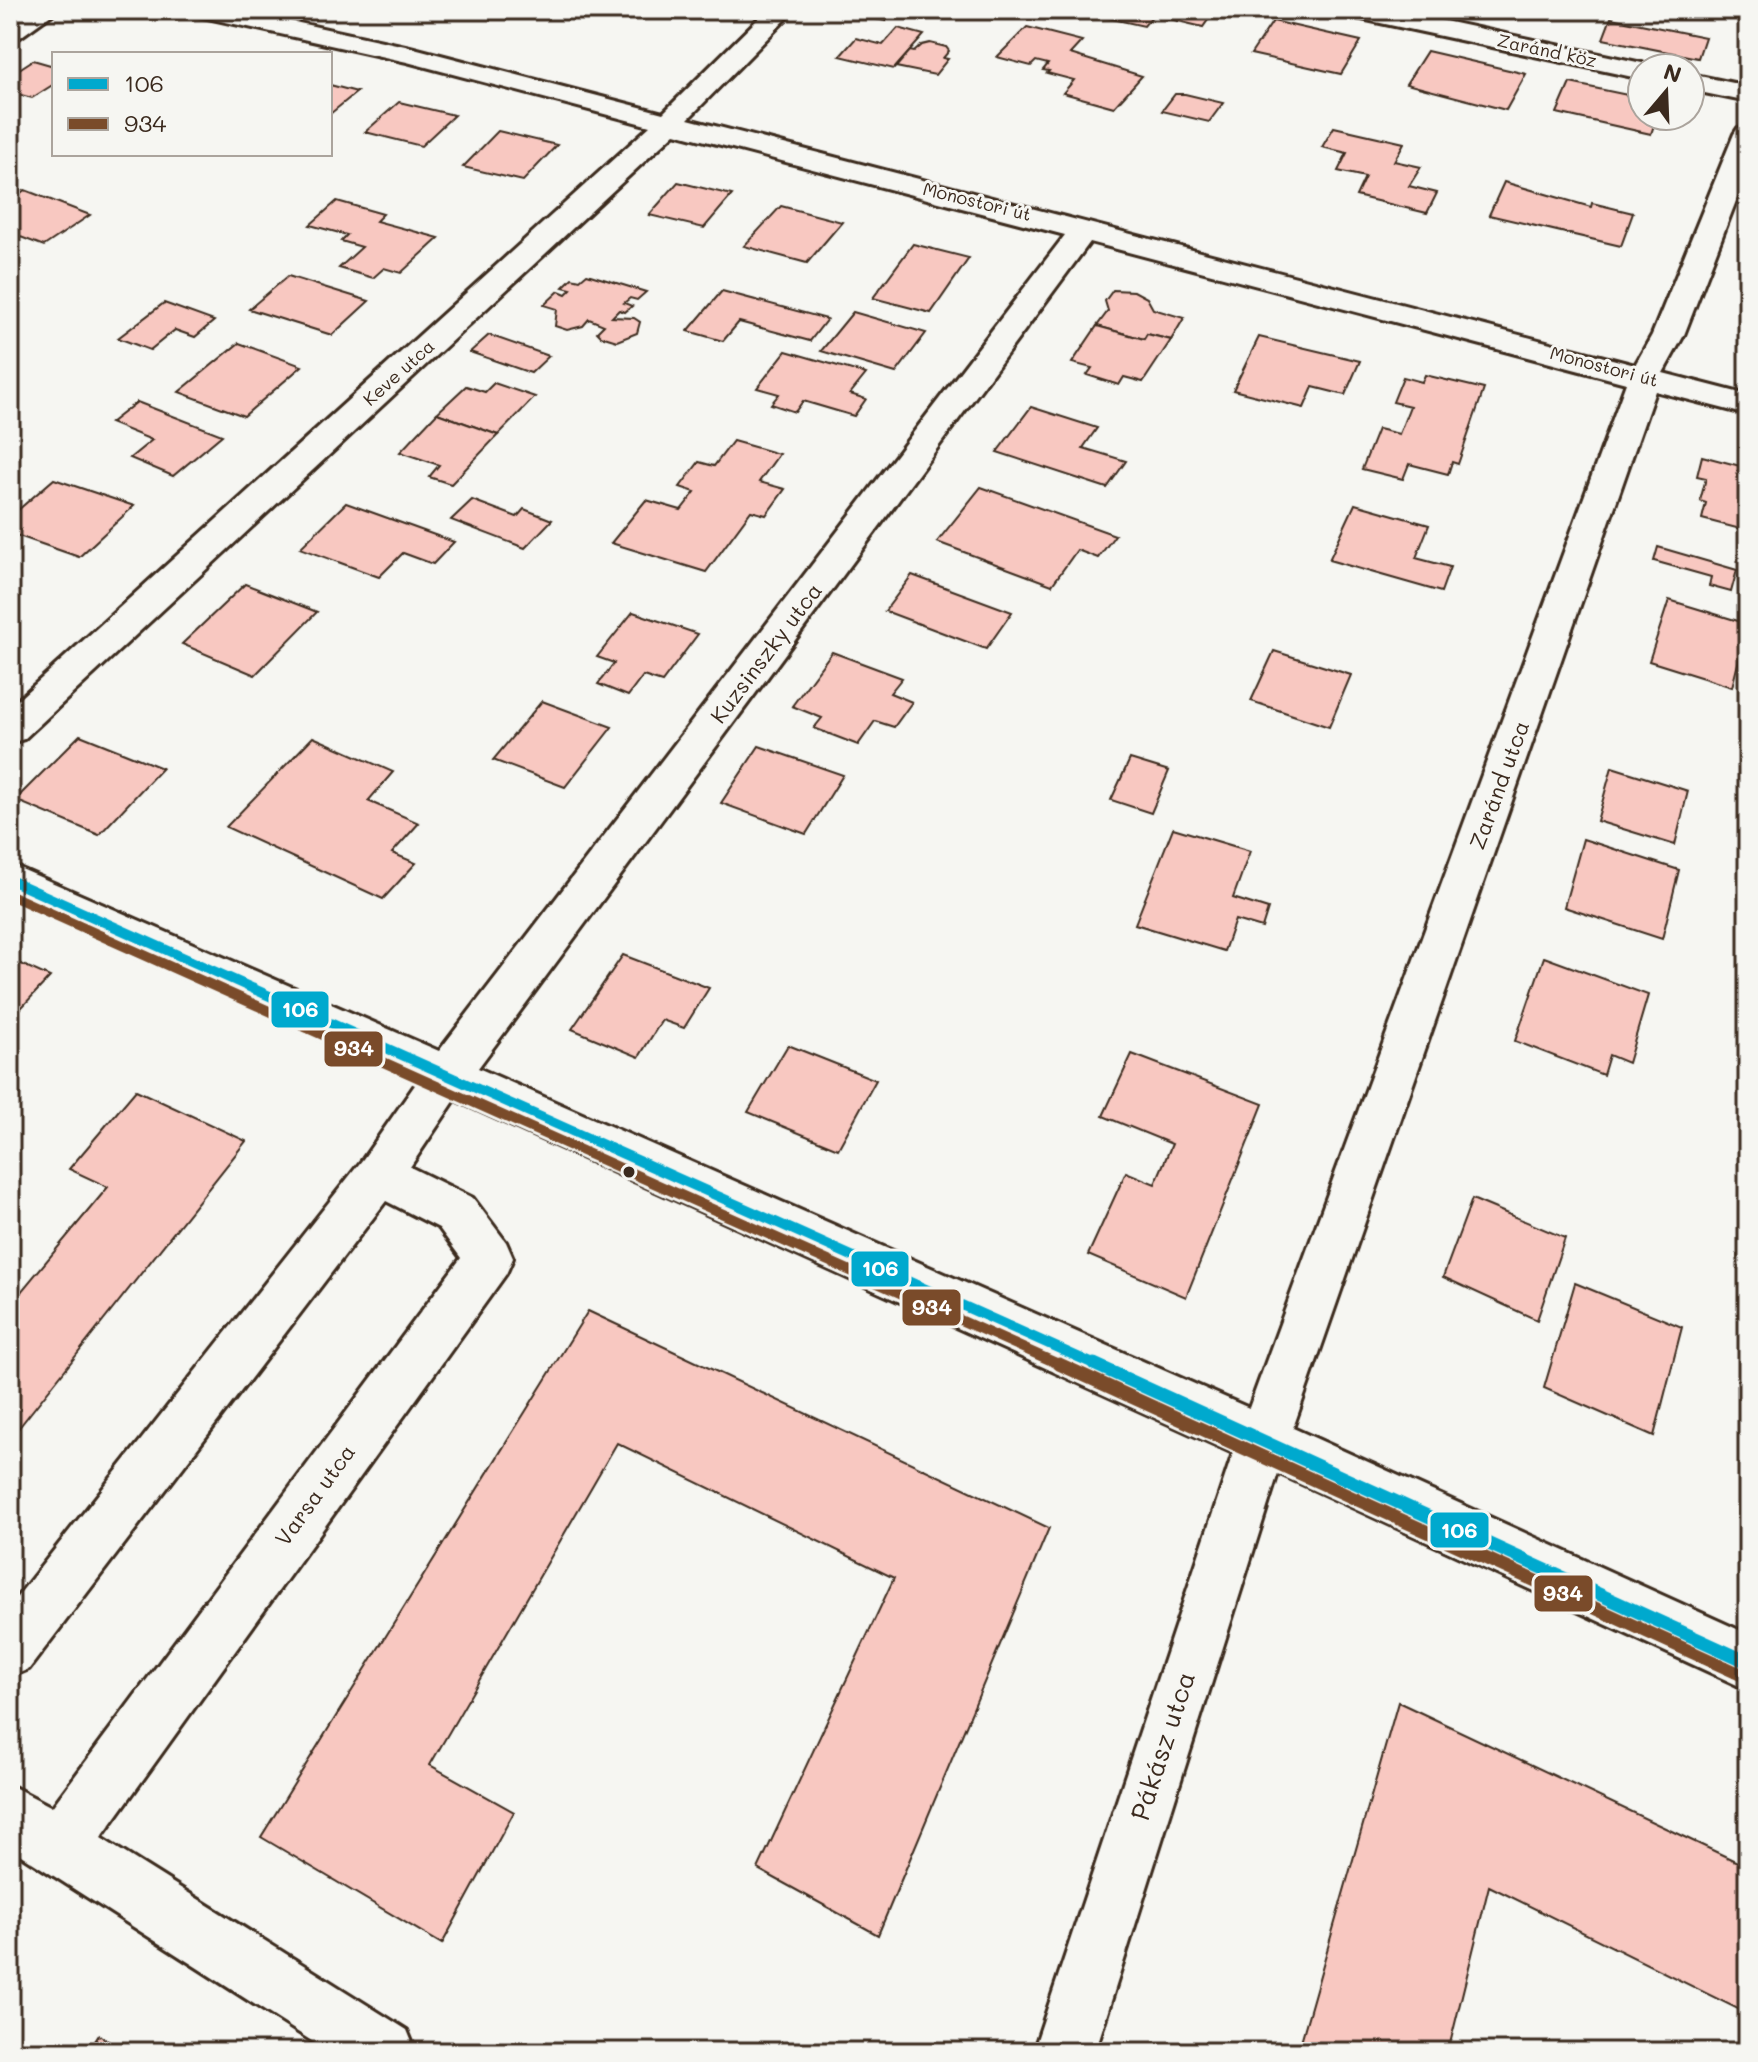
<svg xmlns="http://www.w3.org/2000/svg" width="1758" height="2062" viewBox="0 0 1758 2062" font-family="Mali,sans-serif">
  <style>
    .building { fill: #f8c8c1; stroke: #3b2a1e; stroke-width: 2 }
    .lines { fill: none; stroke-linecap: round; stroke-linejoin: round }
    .minor-casing { stroke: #3b2a1e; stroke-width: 6 }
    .minor { fill: #f6f6f2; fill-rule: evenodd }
    .bus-1-far1-casing { stroke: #f6f6f2; stroke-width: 16 }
    .bus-1-casing { stroke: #f6f6f2; stroke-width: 19 }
    .bus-2-far1-casing { stroke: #f6f6f2; stroke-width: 16 }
    .bus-2-casing { stroke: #f6f6f2; stroke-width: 19 }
    .bus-1-far1 { stroke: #00a9ce; stroke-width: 10 }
    .bus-1 { stroke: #00a9ce; stroke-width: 13 }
    .bus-2-far1 { stroke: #7a4b2a; stroke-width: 10 }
    .bus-2 { stroke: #7a4b2a; stroke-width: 13 }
    .bus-dot { fill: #3b2a1e; stroke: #f6f6f2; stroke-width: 3 }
    .labels { text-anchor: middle; stroke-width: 6; stroke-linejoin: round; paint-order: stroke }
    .far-street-label { font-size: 18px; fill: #3b2a1e; stroke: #f6f6f2 }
    .street-label { font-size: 22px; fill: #3b2a1e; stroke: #f6f6f2 }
    .near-street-label { font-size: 26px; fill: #3b2a1e; stroke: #f6f6f2 }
    .line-badge { stroke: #f6f6f2; stroke-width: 3 }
    .badge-label { font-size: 22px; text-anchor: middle; font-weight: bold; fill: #fff }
  </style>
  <rect width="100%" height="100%" fill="#f6f6f2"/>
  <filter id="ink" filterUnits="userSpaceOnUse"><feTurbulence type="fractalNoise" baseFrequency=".0125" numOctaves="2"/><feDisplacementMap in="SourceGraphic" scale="16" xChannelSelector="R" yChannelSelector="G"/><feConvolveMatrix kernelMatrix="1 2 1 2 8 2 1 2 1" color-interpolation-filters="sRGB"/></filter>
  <g filter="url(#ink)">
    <g class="building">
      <path d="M849,10H890L895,11L885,21L846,13Z"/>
      <path d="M1093,10H1215L1203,27L1153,15L1144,26L1090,14Z"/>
      <path d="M1611,18L1705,37L1698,58L1603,39Z"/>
      <path d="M1273,21L1361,41L1341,74L1251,54Z"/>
      <path d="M1027,27L1082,41L1070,54L1142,76L1114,107L1063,93L1074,80L1047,73L1049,71L1043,70L1048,64L1036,61L1031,66L997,57Z"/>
      <path d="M898,28L924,35L894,69L840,56L856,38L883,45Z"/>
      <path d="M930,43L946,47L949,51L943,58L948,59L935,75L896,67L910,51L914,52L922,45Z"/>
      <path d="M1427,51L1526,74L1506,110L1406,84Z"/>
      <path d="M33,60L54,66V84L32,98L10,92V75Z"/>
      <path d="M1570,83L1642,98V116H1657L1651,134L1557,113Z"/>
      <path d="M330,85L357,92L330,114Z"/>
      <path d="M1175,94H1185L1223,103L1209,122L1162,111Z"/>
      <path d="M399,102L454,115L421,146L365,132Z"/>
      <path d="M1334,127L1404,143L1394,161L1421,167L1409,186L1437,193L1427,213L1356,196L1365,177L1338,171L1347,153L1322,147Z"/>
      <path d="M498,131L557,145L523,181L463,167Z"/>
      <path d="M678,182L732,195L704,228L649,215Z"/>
      <path d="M1504,182L1591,207L1592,203L1633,213L1621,246L1489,215Z"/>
      <path d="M25,190L90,215L44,246L10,233V200Z"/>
      <path d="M337,201L383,214L376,221L439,238L401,273L384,268L373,278L339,268L362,247L341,241L347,235L310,225Z"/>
      <path d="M781,206L842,222L807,263L744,246Z"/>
      <path d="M913,244L969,258L931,313L873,298Z"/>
      <path d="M587,274L646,292L637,300L630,298L624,303L632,306L625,312L619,310L612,317L634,318L640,322L637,333L617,341L601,336L597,332L604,325L589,319L583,326L567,330L555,326L557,309L544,305L559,291L566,294L571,289L563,287L572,278L580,280Z"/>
      <path d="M288,276L369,301L332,335L249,309Z"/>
      <path d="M1113,290L1134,291L1147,298L1153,309L1184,318L1171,340L1147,334L1144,339L1097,326L1108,311L1105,301Z"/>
      <path d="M722,291L827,319L810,341L739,322L723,341L688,331Z"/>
      <path d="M164,303L214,321L195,337L175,330L150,350L118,338Z"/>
      <path d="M853,312L926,333L896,373L821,351Z"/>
      <path d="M1097,326L1144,339L1147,334L1171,340L1143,382L1124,377L1119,385L1087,375L1092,368L1072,363Z"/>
      <path d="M489,335L549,356L531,373L470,352Z"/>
      <path d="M1259,337L1360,361L1345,395L1313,387L1304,408L1233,390Z"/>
      <path d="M239,343L302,366L244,416L179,392Z"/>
      <path d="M786,351L866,374L850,394L866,399L854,416L803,401L795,412L771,404L779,394L757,388Z"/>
      <path d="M1425,375L1484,389L1458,464L1452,462L1448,474L1409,464L1403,479L1362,469L1378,429L1399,434L1410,406L1393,402L1403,377L1422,382Z"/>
      <path d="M494,383L535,397L498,435L437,413L466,386L485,392Z"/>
      <path d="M137,402L222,435L173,476L130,458L152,440L110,423Z"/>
      <path d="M1031,407L1097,428L1083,448L1126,461L1107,488L997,452Z"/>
      <path d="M437,413L498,435L451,484L429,477L439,465L400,452Z"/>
      <path d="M733,441L779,454L759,482L785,489L766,515L751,511L706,572L611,543L646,500L681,510L695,492L680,487L699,462L714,466Z"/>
      <path d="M1702,456L1748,468V531L1702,519L1706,503L1700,501L1706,478L1697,476Z"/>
      <path d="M54,479L134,506L79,557L10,533V517Z"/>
      <path d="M981,487L1115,535L1098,558L1077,550L1052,585L937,542Z"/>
      <path d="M472,500L517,517L524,509L552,520L525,548L451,520Z"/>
      <path d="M346,503L454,542L433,564L403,553L379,577L300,548Z"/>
      <path d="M1355,504L1429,525L1416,558L1450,567L1441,592L1329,560Z"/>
      <path d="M1658,547L1737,570L1731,592L1709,586L1711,577L1654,561Z"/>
      <path d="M912,575L1012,612L986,649L885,611Z"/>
      <path d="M245,584L317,612L255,675L182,644Z"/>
      <path d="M1669,600L1748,624L1732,687L1649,661Z"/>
      <path d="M633,612L698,634L662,682L643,676L628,696L598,684L614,663L597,657Z"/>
      <path d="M1274,651L1351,675L1329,727L1251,701Z"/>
      <path d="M832,652L902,678L890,693L912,702L894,727L875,721L858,745L814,728L822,718L792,706Z"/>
      <path d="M542,701L612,727L565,787L493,760Z"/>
      <path d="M80,735L162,768L99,835L15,800Z"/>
      <path d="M313,737L393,772L368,801L419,823L392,853L416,863L383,899L226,827Z"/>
      <path d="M759,746L843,775L806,834L721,803Z"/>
      <path d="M1130,759L1169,771L1151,813L1111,800Z"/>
      <path d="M1612,767L1688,791L1675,845L1597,821Z"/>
      <path d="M1173,828L1250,851L1233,898L1268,909L1262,928L1235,920L1224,951L1135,924Z"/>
      <path d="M1583,839L1679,870L1662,939L1564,907Z"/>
      <path d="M623,955L709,988L684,1028L662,1020L639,1057L572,1029Z"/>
      <path d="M1544,957L1648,995L1628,1063L1609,1055L1603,1075L1515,1041Z"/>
      <path d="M10,959L50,977L10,1020Z"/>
      <path d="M788,1045L876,1080L838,1149L748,1112Z"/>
      <path d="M1132,1054L1263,1104L1186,1297L1088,1255L1126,1172L1155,1184L1172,1144L1103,1116Z"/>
      <path d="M136,1090L246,1141L10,1439V1305L108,1187L69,1169Z"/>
      <path d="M1472,1199L1565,1238L1537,1320L1443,1277Z"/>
      <path d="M1575,1283L1682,1327L1654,1436L1544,1388Z"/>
      <path d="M588,1311L1049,1528L878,1935L758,1869L894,1578L617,1443L430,1765L514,1812L442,1944L261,1837Z"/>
      <path d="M1398,1702L1748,1867V2014L1489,1886L1448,2052H1298Z"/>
      <path d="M99,2035L125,2052H88Z"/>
    </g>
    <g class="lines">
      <g class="minor-casing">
        <g id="minor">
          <path d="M27,10H58L19,38L10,40V21Z"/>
          <path d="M190,10H239L410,47L663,113L767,10H795L688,119L1635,365L1652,335L1734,134L1738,128L1748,126V170L1684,335L1663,373L1748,395V415L1655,391L1293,1428L1748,1634V1690L1278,1473L1095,2052H1033L1233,1453L455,1100L410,1167L473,1198L506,1242L513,1258L506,1274L101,1838L407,2030L416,2052H329L10,1848V1785L52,1807L461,1258L439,1228L386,1201L29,1669L10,1677V1606L363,1159L417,1082L10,898V864L439,1051L1065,235L675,133L24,739L10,743V707L650,126L407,62L194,15ZM1090,242L1626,383L1249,1408L478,1068Z"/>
          <path d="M1344,10H1393L1642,63L1653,68H1642V79L1357,18L1348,15Z"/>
          <path d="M1690,74L1748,86V102L1690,90Z"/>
        </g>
      </g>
      <use href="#minor" class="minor"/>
      <g class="bus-1-far1-casing">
        <path id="bus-1-far1" d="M10,880L1098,1366"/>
      </g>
      <g class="bus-1-casing">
        <path id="bus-1" d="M1094,1364L1748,1662"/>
      </g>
      <g class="bus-2-far1-casing">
        <path id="bus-2-far1" d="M10,895L1063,1366"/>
      </g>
      <g class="bus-2-casing">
        <path id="bus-2" d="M1059,1364L1742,1675"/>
      </g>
      <use href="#bus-1-far1" class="bus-1-far1"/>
      <use href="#bus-1" class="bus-1"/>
      <use href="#bus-2-far1" class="bus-2-far1"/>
      <use href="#bus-2" class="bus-2"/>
    </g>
  </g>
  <circle class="bus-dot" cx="629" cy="1172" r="7"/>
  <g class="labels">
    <g class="far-street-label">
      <text transform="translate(1547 51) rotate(12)" y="6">Zaránd köz</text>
      <text transform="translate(977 202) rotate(14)" y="6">Monostori út</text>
      <text transform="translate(1604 367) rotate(15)" y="6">Monostori út</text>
      <text transform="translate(399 373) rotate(-42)" y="6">Keve utca</text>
    </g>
    <g class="street-label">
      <text transform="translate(766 653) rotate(-53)" y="8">Kuzsinszky utca</text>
      <text transform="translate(1499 785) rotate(-70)" y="8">Zaránd utca</text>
      <text transform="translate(315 1495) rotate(-54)" y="8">Varsa utca</text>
    </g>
    <g class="near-street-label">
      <text transform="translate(1163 1746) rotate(-72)" y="9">Pákász utca</text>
    </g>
  </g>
  <g class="line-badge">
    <rect x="270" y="990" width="60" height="39" rx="8" fill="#00a9ce"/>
    <rect x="323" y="1030" width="61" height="38" rx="8" fill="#7a4b2a"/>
    <rect x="850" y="1250" width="60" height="38" rx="8" fill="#00a9ce"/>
    <rect x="901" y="1288" width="61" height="39" rx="8" fill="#7a4b2a"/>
    <rect x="1429" y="1511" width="61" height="38" rx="8" fill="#00a9ce"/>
    <rect x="1533" y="1574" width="61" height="39" rx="8" fill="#7a4b2a"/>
  </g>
  <g class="badge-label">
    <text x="300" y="1017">106</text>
    <text x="354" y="1056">934</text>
    <text x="880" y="1276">106</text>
    <text x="932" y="1315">934</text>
    <text x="1459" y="1538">106</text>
    <text x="1563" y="1601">934</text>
  </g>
  <rect width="1758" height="2062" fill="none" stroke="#f6f6f2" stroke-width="40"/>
  <rect x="20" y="20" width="1718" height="2022" fill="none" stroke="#3b2a1e" stroke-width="3" filter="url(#ink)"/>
  <rect x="52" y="52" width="280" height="104" fill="#f6f6f2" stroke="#aba49d" stroke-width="2"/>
  <rect x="68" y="78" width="40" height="12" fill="#00a9ce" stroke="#aba49d" stroke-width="2"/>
  <text x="124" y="92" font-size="24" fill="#3b2a1e">106</text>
  <rect x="68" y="118" width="40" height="12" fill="#7a4b2a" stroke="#aba49d" stroke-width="2"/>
  <text x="124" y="132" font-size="24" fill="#3b2a1e">934</text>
  <g transform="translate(1666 92) rotate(19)"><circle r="38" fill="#f6f6f2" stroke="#aba49d" stroke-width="2"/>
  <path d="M0-6L14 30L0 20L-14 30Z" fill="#3b2a1e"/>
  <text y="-12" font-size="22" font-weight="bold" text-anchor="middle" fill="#3b2a1e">N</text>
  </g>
</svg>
